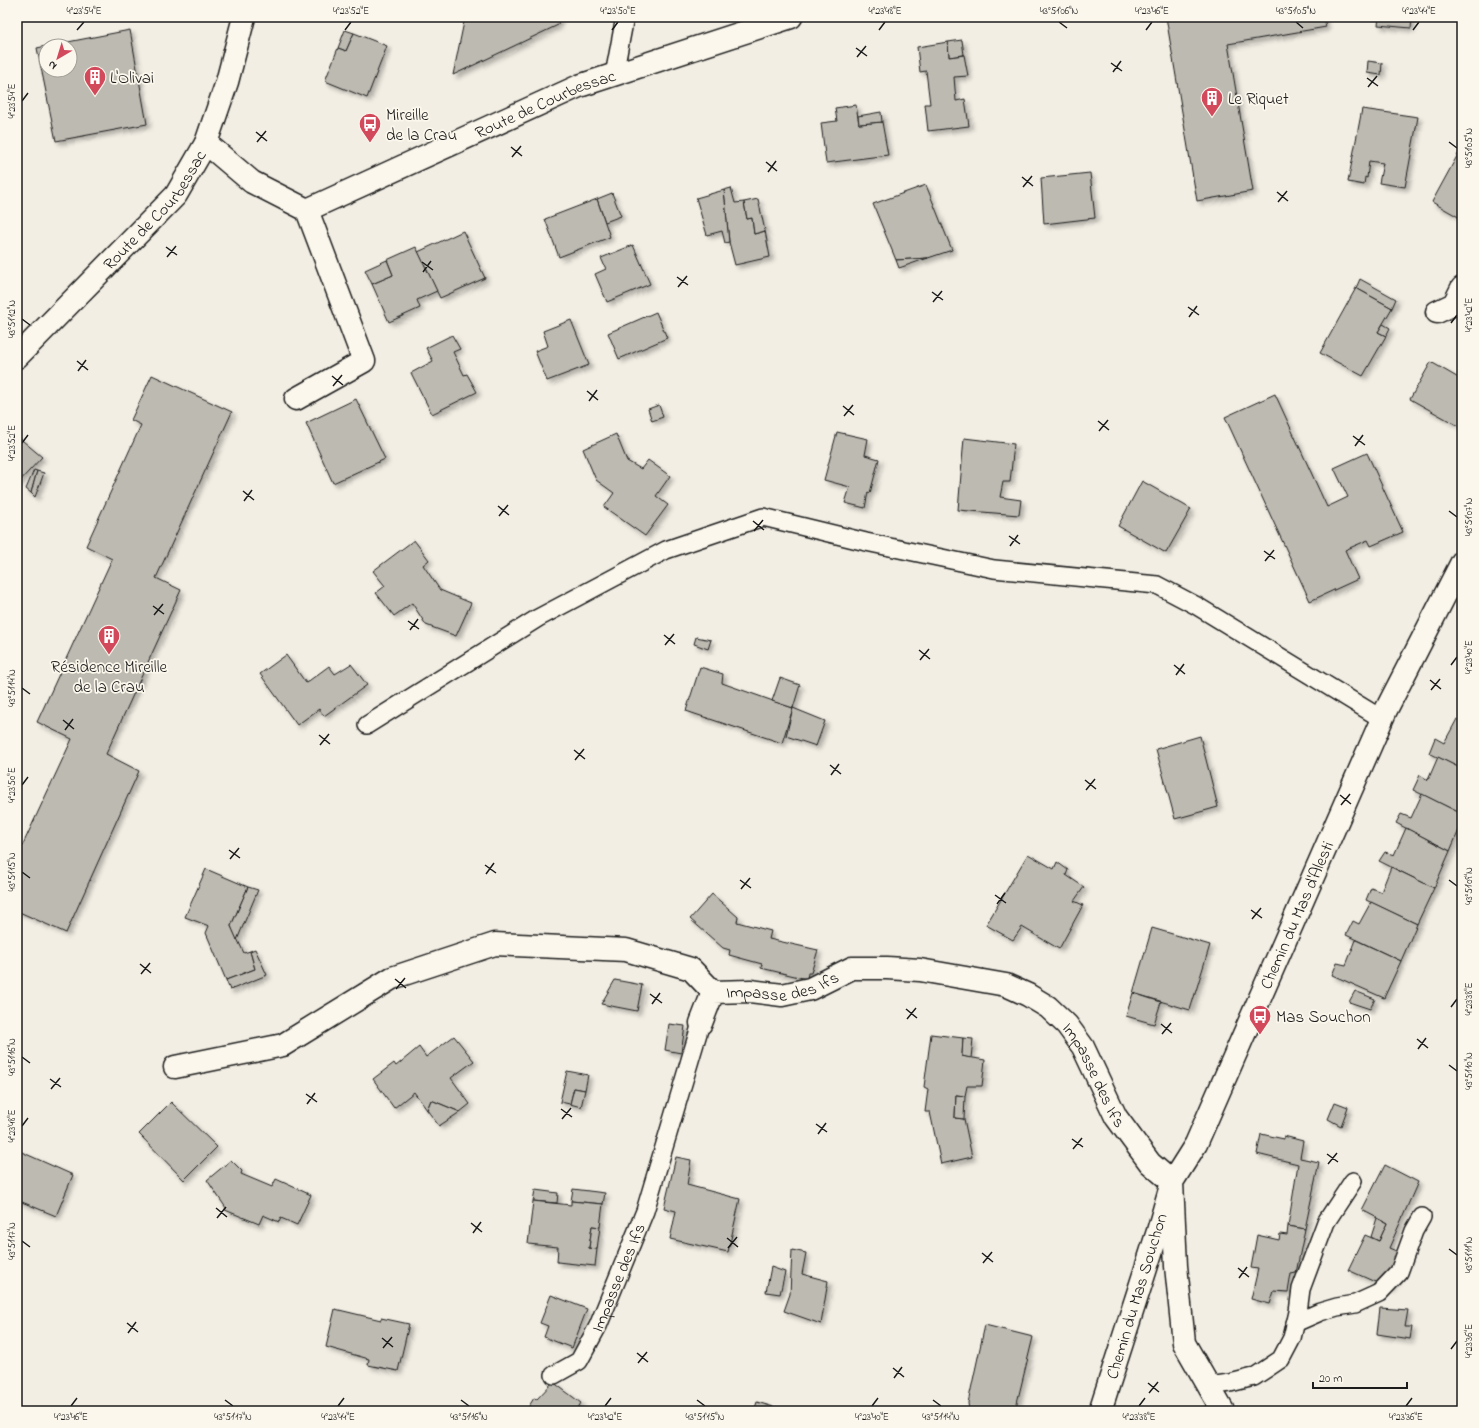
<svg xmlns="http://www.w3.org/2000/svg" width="1479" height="1428" viewBox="0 0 1479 1428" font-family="'Indie Flower',sans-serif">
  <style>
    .building { fill: #bdbab1; stroke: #1c1c1c; filter: url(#shadow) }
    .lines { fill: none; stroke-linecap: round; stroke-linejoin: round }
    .lane-casing { stroke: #1c1c1c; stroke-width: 20 }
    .street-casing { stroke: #1c1c1c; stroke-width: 25 }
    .secondary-casing { stroke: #1c1c1c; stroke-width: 25 }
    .lane { stroke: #fbf7ec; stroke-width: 17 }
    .street { stroke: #fbf7ec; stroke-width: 22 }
    .secondary { stroke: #fbf7ec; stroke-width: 22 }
    .ticks { fill: none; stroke: #1c1c1c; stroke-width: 1.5 }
    .labels { text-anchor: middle; stroke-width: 3.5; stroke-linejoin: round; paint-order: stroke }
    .poi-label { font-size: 17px; fill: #1c1c1c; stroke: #fbf7ec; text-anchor: start }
    .street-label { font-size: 17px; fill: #1c1c1c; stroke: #fbf7ec }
    .neatline { fill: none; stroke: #1c1c1c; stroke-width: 1.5 }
    .ticks-label { font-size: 10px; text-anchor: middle; fill: #1c1c1c }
  </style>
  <defs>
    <filter id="shadow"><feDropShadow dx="3.5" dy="3.5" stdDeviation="2" flood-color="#0004"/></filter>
  </defs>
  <rect width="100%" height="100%" fill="#f2eee4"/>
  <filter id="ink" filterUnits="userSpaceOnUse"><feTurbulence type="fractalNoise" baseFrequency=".025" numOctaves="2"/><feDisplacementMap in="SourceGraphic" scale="8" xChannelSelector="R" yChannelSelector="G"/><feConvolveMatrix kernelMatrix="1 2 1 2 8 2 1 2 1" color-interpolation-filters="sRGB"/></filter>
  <g filter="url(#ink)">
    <g class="building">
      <path d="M465,17H559L558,25L453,75Z"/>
      <path d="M1166,17H1324L1326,27L1228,44L1253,191L1197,201Z"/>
      <path d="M1379,17H1412L1411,28L1378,25Z"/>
      <path d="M130,30L147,124L56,141L37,48L46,46V70H70V46H47Z"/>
      <path d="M345,30L354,33L346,51L338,48Z"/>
      <path d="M354,33L387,46L367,98L325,81L338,48L346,51Z"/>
      <path d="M962,40L964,55L949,57L948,42Z"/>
      <path d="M948,42L949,57L964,55L968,76L954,77L956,101L965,99L969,126L928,131L925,104H930L926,71L920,72L917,47Z"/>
      <path d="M1368,61L1382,63L1381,75L1367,73Z"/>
      <path d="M856,105L859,124L882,122L888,155L826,163L821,123L837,121L835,108Z"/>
      <path d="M1362,109L1418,117L1405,187L1379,183L1383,163L1369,161L1367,178L1365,177L1364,185L1348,182Z"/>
      <path d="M881,112L882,122L859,124L858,116Z"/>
      <path d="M1462,147V219L1432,202Z"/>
      <path d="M1090,173L1095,218L1044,224L1041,178Z"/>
      <path d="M926,185L952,250L928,258L896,260L873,204Z"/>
      <path d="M731,188L735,203L744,202L747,219L752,218L754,234L765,231L770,257L735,265L729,242L724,190Z"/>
      <path d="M724,190L729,242L725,243L722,231L707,235L696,198Z"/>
      <path d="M612,193L621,216L605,222L597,199Z"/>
      <path d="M597,199L610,237L559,257L545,219Z"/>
      <path d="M758,199L765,231L754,234L752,218L747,219L744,202Z"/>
      <path d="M463,231L485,278L440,298L418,252Z"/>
      <path d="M633,245L650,284L607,302L595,274L606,269L601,258Z"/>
      <path d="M416,247L437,291L417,300L420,308L389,322L372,284L393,275L387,260Z"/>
      <path d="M928,258L899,268L896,260Z"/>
      <path d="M387,260L393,275L372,284L365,270Z"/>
      <path d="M1360,279L1396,299L1392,308L1356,288Z"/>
      <path d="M1356,288L1392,308L1378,332L1386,336L1363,376L1320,353Z"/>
      <path d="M656,312L667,338L619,359L608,333Z"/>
      <path d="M571,320L589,365L547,381L535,351L548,346L543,331Z"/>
      <path d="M1383,324L1390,328L1386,336L1378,332Z"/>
      <path d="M452,335L460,349L453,352L464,375L467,374L477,392L432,414L411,373L433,361L426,348Z"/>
      <path d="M1431,362L1462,380V428L1410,399Z"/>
      <path d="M152,375L232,412L156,578L181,590L106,754L139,771L66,933L17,911V857L72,739L37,722L112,559L86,546L141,425L131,420Z"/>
      <path d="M1275,394L1327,507L1348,497L1334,468L1367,453L1403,532L1371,546L1368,540L1345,550L1358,579L1310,601L1225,417Z"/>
      <path d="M356,399L385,459L333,483L306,423Z"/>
      <path d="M659,405L663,417L652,421L648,409Z"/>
      <path d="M837,432L868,439L865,455L879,459L870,493L868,492L865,508L845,503L850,487L824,480Z"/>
      <path d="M616,434L627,461L641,469L648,460L670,476L656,496L668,505L645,536L604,507L614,493L596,480L583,449Z"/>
      <path d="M17,436L42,457L17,484Z"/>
      <path d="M964,438L1014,444L1010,482H1003L1000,497L1021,500L1019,515L958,510Z"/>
      <path d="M34,470L37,471L31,493L26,489Z"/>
      <path d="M37,471L44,473L35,497L31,493Z"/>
      <path d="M1142,481L1191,509L1166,553L1118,526Z"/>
      <path d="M414,540L429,560L423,565L440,590L471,603L456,636L426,625L412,603L394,616L376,593L385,586L373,571Z"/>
      <path d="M696,637L711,640L708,649L694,644Z"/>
      <path d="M286,655L306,683L329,666L335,674L351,664L367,685L324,716L319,709L297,725L260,674Z"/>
      <path d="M700,667L723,674L722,683L793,708L782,743L686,711Z"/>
      <path d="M780,678L800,685L793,708L772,701Z"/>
      <path d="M793,708L825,721L816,746L786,736Z"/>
      <path d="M1457,719L1462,722V769L1429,753L1435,738L1444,743Z"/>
      <path d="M1200,736L1218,807L1175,819L1156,749Z"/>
      <path d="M1438,757L1462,769V814L1413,790L1420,775L1428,780Z"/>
      <path d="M1422,794L1462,814V823L1450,851L1396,823L1401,814L1411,818Z"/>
      <path d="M1406,828L1450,851L1434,888L1379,861L1385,852L1394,855Z"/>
      <path d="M1028,854L1054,869L1057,862L1068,870L1066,875L1084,887L1074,901L1083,905L1059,949L1022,927L1013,940L986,925Z"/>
      <path d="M1391,867L1434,888L1417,924L1366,900L1371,888L1381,892Z"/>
      <path d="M206,869L248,887L231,926L244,953L250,951L255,969L226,980L206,933L209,926L185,917Z"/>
      <path d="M248,887L258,890L237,940L231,926Z"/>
      <path d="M712,894L738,917L737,922L771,931L769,939L818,950L811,973H808L807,979L761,968L762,964L729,955L730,950L723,948L690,919Z"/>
      <path d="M1371,902L1417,924L1401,961L1346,935L1353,921L1359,924Z"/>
      <path d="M1152,928L1210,945L1190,1010L1133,993Z"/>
      <path d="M1356,940L1401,961L1384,998L1332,975L1337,963L1346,965Z"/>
      <path d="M255,949L267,975L230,990L226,980L255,969L250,951Z"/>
      <path d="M615,980L642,985L637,1011L601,1004Z"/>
      <path d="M1355,991L1375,999L1370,1009L1349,1002Z"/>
      <path d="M1133,993L1161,1002L1154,1024L1126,1016Z"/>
      <path d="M669,1024L685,1026L681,1053L665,1050Z"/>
      <path d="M931,1034L963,1038L962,1056L985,1060L982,1086H967L965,1096L956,1095L955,1118L964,1119L972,1157L941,1164L930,1112H925L928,1089L924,1087Z"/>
      <path d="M454,1036L474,1061L451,1078L470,1104L460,1112L431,1100L427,1110L414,1092L394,1108L373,1079L394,1063L396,1066L419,1047L426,1057Z"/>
      <path d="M963,1038L973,1039L971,1058L962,1056Z"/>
      <path d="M567,1071L588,1075L585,1090L574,1088L570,1104L560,1102Z"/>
      <path d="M574,1088L585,1090L581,1107L570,1104Z"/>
      <path d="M956,1095L965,1096L964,1119L955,1118Z"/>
      <path d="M431,1100L460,1112L439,1126L427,1110Z"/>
      <path d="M171,1102L217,1147L184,1180L139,1134Z"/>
      <path d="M1335,1102L1348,1107L1341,1126L1328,1119Z"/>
      <path d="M1261,1134L1284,1139V1136L1303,1141L1300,1158L1319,1162L1305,1229L1288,1226L1298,1164L1257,1154Z"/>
      <path d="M17,1150L73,1175L56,1216L17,1200Z"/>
      <path d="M676,1157L691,1160L687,1185L740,1199L728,1252L670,1239L676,1211L664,1208Z"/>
      <path d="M231,1160L242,1171L241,1174L272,1187L276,1179L311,1195L297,1225L281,1218L279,1222L263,1215L259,1224L225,1210L226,1208L207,1180Z"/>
      <path d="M1385,1165L1418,1182L1389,1248L1408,1256L1391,1289L1348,1270L1365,1235L1379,1241L1387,1223L1362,1210Z"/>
      <path d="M573,1189L605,1193L603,1204L571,1201Z"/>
      <path d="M535,1190L558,1193L557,1203L533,1201Z"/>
      <path d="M533,1201L571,1205V1201L603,1204L600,1227L592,1226L589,1248L597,1249L595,1266L557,1262L558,1247L528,1244Z"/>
      <path d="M1377,1218L1387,1223L1379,1241L1371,1237Z"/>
      <path d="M592,1226L600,1227L597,1249L589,1248Z"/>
      <path d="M1288,1226L1305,1229L1296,1273L1291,1274L1288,1292L1274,1291L1270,1304L1251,1299L1258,1269L1251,1268L1257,1235L1279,1240L1280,1234L1287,1235Z"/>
      <path d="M792,1250L806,1253L802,1274L828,1281L821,1324L784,1311L790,1294Z"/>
      <path d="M771,1267L785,1272L780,1294L766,1292Z"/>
      <path d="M551,1295L587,1309L572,1348L544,1337L548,1326L540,1323Z"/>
      <path d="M1380,1308L1408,1310L1405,1327H1412L1410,1339L1377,1334Z"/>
      <path d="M335,1309L381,1320V1318L409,1324L398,1371L368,1365L369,1359L326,1347Z"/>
      <path d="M985,1325L1033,1337L1015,1411H969L968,1403Z"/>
      <path d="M553,1382L581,1403L576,1411H526L534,1398L537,1399Z"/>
      <path d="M757,1402L777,1408L776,1411H754Z"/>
    </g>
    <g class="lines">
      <g class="lane-casing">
        <g id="lane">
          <path d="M614,75L625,17"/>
          <path d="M367,725L538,618L666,550L763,517L866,542L994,569L1157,585L1197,606L1382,719"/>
          <path d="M1295,1323L1320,1312L1337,1307L1355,1304L1379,1293L1399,1272L1414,1231L1422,1217"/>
          <path id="s1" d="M554,1375L579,1361L598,1326L645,1211L701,1023"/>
          <path d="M1209,1386L1230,1383L1254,1377L1281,1359L1292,1338L1298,1312L1301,1289L1326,1222L1353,1181"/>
        </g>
      </g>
      <g class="street-casing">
        <g id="street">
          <path d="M206,143L227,82L244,17"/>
          <path d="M1437,312L1454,304L1462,288"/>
          <path d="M296,399L364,361L307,210"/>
          <path id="s2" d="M701,1023L713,992L750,991L782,995L810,989L852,968H887L920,970L1006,985L1028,995L1048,1007L1067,1025L1083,1047L1116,1117L1150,1163L1172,1182L1158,1231L1100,1411"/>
          <path d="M175,1067L283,1045L392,978L495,944L626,950L691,969L713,992"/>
          <path id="s3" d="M1223,1411L1184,1343L1176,1266L1172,1182L1196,1144L1386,710L1462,562"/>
        </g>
      </g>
      <g class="secondary-casing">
        <g id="secondary">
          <path id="s4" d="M17,357L176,195L206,143L252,182L307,210L579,86L791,17"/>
        </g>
      </g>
      <use href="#lane" class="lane"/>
      <use href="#street" class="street"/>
      <use href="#secondary" class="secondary"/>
    </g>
  </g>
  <path class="ticks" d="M1059,22L1067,28M1296,22L1303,28M77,30L84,22M345,30L351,22M612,30L618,22M879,30L885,22M1146,30L1152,22M1413,30L1419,22M856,48L867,56M857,57L866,46M1111,63L1122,71M1113,72L1121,61M1367,78L1378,86M1368,87L1377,76M22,101L28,93M256,132L267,141M257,142L266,131M1449,142L1457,148M511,147L522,156M512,157L521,146M766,162L777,171M768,172L776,161M1022,177L1033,186M1023,187L1032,176M1277,192L1288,201M1278,202L1287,191M166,247L177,255M167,257L176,246M422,262L433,270M423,272L431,261M677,277L688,285M678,287L687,276M932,292L943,300M933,302L942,291M1188,307L1199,315M1189,317L1197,306M22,319L30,325M1451,323L1457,315M77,361L88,370M78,371L86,360M332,376L343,385M333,386L342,375M587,391L598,400M589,401L597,390M843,406L854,415M844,416L853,405M1098,421L1109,430M1099,431L1108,420M1353,436L1365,445M22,443L28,435M1355,446L1363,435M243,491L254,500M244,501L252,490M498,506L509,515M1449,511L1457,517M499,516L508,505M753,521L764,530M754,531L763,520M1009,536L1020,544M1010,546L1018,535M1264,551L1275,559M1265,561L1274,550M153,606L164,614M154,615L163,604M408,621L419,629M410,630L418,619M664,635L675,644M665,645L674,634M919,650L930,659M920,660L929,649M1174,665L1185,674M1451,665L1457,657M1176,675L1184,664M1430,680L1441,689M22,688L30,694M1431,690L1440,679M63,720L74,729M65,730L73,719M319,735L330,744M320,745L329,734M574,750L585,759M575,760L584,749M830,765L841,774M831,775L839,764M1085,780L1096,789M22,785L28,777M1086,790L1095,779M1340,795L1351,804M1341,805L1350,794M229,850L240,858M230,859L239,848M485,865L496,873M22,872L30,878M486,874L494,863M740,880L751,888M1449,880L1457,886M741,889L750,878M995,895L1006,903M997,904L1005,893M1251,910L1262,918M1252,919L1261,908M140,964L151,973M141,974L150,963M395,979L406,988M396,989L405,978M650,994L662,1003M652,1004L660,993M1451,1007L1457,999M906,1009L917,1018M907,1019L916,1008M1161,1024L1172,1033M1162,1034L1171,1023M1417,1039L1428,1048M1418,1049L1426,1038M22,1057L30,1063M1449,1065L1457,1071M50,1079L61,1087M51,1089L60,1078M306,1094L317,1102M307,1104L315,1093M561,1109L572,1117M562,1119L571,1108M816,1124L827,1132M22,1126L28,1118M818,1134L826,1123M1072,1139L1083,1147M1073,1149L1082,1138M1327,1154L1338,1162M1328,1164L1337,1153M216,1208L227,1217M217,1218L226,1207M471,1223L482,1232M473,1233L481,1222M727,1238L738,1247M22,1241L30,1247M728,1248L737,1237M1449,1249L1457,1255M982,1253L993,1262M983,1263L992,1252M1238,1268L1249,1277M1239,1278L1247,1267M127,1323L138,1332M128,1333L136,1322M382,1338L393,1347M383,1348L392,1337M1451,1349L1457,1341M637,1353L648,1362M638,1363L647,1352M893,1368L904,1377M894,1378L902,1367M1148,1383L1159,1392M1149,1393L1158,1382M225,1400L233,1406M461,1400L469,1406M697,1400L705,1406M933,1400L941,1406M71,1406L77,1398M338,1406L344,1398M605,1406L611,1398M872,1406L878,1398M1139,1406L1145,1398M1406,1406L1412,1398"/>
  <defs>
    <g id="building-pin" transform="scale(1.15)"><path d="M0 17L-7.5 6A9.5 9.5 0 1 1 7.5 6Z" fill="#d1495b" stroke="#fbf7ec"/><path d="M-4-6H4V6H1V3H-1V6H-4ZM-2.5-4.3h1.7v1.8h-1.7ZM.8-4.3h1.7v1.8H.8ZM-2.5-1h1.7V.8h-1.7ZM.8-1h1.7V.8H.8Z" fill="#fff"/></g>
    <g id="bus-pin" transform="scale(1.15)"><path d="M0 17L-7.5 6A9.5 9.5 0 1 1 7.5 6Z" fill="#d1495b" stroke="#fbf7ec"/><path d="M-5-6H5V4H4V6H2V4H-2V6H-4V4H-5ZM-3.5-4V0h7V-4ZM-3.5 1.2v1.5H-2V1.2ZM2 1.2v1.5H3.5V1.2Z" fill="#fff"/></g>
  </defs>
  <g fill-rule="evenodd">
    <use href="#building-pin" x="95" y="77"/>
    <use href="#building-pin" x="1212" y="98"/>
    <use href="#bus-pin" x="370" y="124"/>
    <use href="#building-pin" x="109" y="636"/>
    <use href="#bus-pin" x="1260" y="1016"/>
  </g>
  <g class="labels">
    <g class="poi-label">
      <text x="110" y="83">L'Olivai</text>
      <text x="1228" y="104">Le Riquet</text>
      <text x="386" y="120">Mireille<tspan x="386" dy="20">de la Crau</tspan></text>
      <text x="109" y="672" text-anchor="middle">Résidence Mireille<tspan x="109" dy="20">de la Crau</tspan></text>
      <text x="1276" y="1022">Mas Souchon</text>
    </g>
    <g class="street-label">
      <text dy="6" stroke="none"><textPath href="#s4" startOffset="670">Route de Courbessac</textPath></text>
      <text dy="6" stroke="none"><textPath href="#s4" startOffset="202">Route de Courbessac</textPath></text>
      <text dy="6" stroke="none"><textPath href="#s3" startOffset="535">Chemin du Mas d'Alesti</textPath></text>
      <text dy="6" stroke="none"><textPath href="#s2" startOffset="104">Impasse des Ifs</textPath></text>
      <text dy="6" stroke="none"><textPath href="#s2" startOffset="464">Impasse des Ifs</textPath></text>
      <text dy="6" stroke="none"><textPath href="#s1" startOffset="121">Impasse des Ifs</textPath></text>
      <text transform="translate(1136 1296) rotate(-73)" y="6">Chemin du Mas Souchon</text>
    </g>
  </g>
  <rect width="1479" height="1428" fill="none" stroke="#fbf7ec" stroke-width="44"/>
  <g transform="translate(58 58) rotate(218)"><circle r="19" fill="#fbf7ec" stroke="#a29f99"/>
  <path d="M0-3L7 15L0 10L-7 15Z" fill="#d1495b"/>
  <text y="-6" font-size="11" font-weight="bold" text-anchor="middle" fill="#1c1c1c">N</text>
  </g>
  <path d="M1313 1382v6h94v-6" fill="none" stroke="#1c1c1c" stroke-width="2"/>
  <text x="1319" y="1382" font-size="12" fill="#1c1c1c" stroke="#fbf7ec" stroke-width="3" paint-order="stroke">20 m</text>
  <rect x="22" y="22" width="1435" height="1384" class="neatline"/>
  <g class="ticks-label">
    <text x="84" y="14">4°23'54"E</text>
    <text x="351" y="14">4°23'52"E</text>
    <text x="618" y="14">4°23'50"E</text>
    <text x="885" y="14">4°23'48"E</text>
    <text x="1059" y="14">43°51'06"N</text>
    <text x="1152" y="14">4°23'46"E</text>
    <text x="1296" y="14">43°51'05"N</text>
    <text x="1419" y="14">4°23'44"E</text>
    <text transform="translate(11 101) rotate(-90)" y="4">4°23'54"E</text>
    <text transform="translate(1468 148) rotate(-90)" y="4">43°51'05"N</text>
    <text transform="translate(1468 315) rotate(-90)" y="4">4°23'42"E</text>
    <text transform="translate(11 319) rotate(-90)" y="4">43°51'12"N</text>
    <text transform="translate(11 443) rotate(-90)" y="4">4°23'52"E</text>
    <text transform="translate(1468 517) rotate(-90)" y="4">43°51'07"N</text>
    <text transform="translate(1468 657) rotate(-90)" y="4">4°23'40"E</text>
    <text transform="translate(11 688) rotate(-90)" y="4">43°51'14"N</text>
    <text transform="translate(11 785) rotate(-90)" y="4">4°23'50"E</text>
    <text transform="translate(11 872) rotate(-90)" y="4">43°51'15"N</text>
    <text transform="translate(1468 886) rotate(-90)" y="4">43°51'09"N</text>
    <text transform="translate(1468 999) rotate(-90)" y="4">4°23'38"E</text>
    <text transform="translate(11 1057) rotate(-90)" y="4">43°51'16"N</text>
    <text transform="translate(1468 1071) rotate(-90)" y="4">43°51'10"N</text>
    <text transform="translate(11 1126) rotate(-90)" y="4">4°23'48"E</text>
    <text transform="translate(11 1241) rotate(-90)" y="4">43°51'17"N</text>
    <text transform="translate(1468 1255) rotate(-90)" y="4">43°51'11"N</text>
    <text transform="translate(1468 1341) rotate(-90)" y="4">4°23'36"E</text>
    <text x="71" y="1420">4°23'46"E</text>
    <text x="233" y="1420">43°51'17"N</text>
    <text x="338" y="1420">4°23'44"E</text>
    <text x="469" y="1420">43°51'16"N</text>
    <text x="605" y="1420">4°23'42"E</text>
    <text x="705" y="1420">43°51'15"N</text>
    <text x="872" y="1420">4°23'40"E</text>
    <text x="941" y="1420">43°51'14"N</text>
    <text x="1139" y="1420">4°23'38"E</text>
    <text x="1406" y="1420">4°23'36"E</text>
  </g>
</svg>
